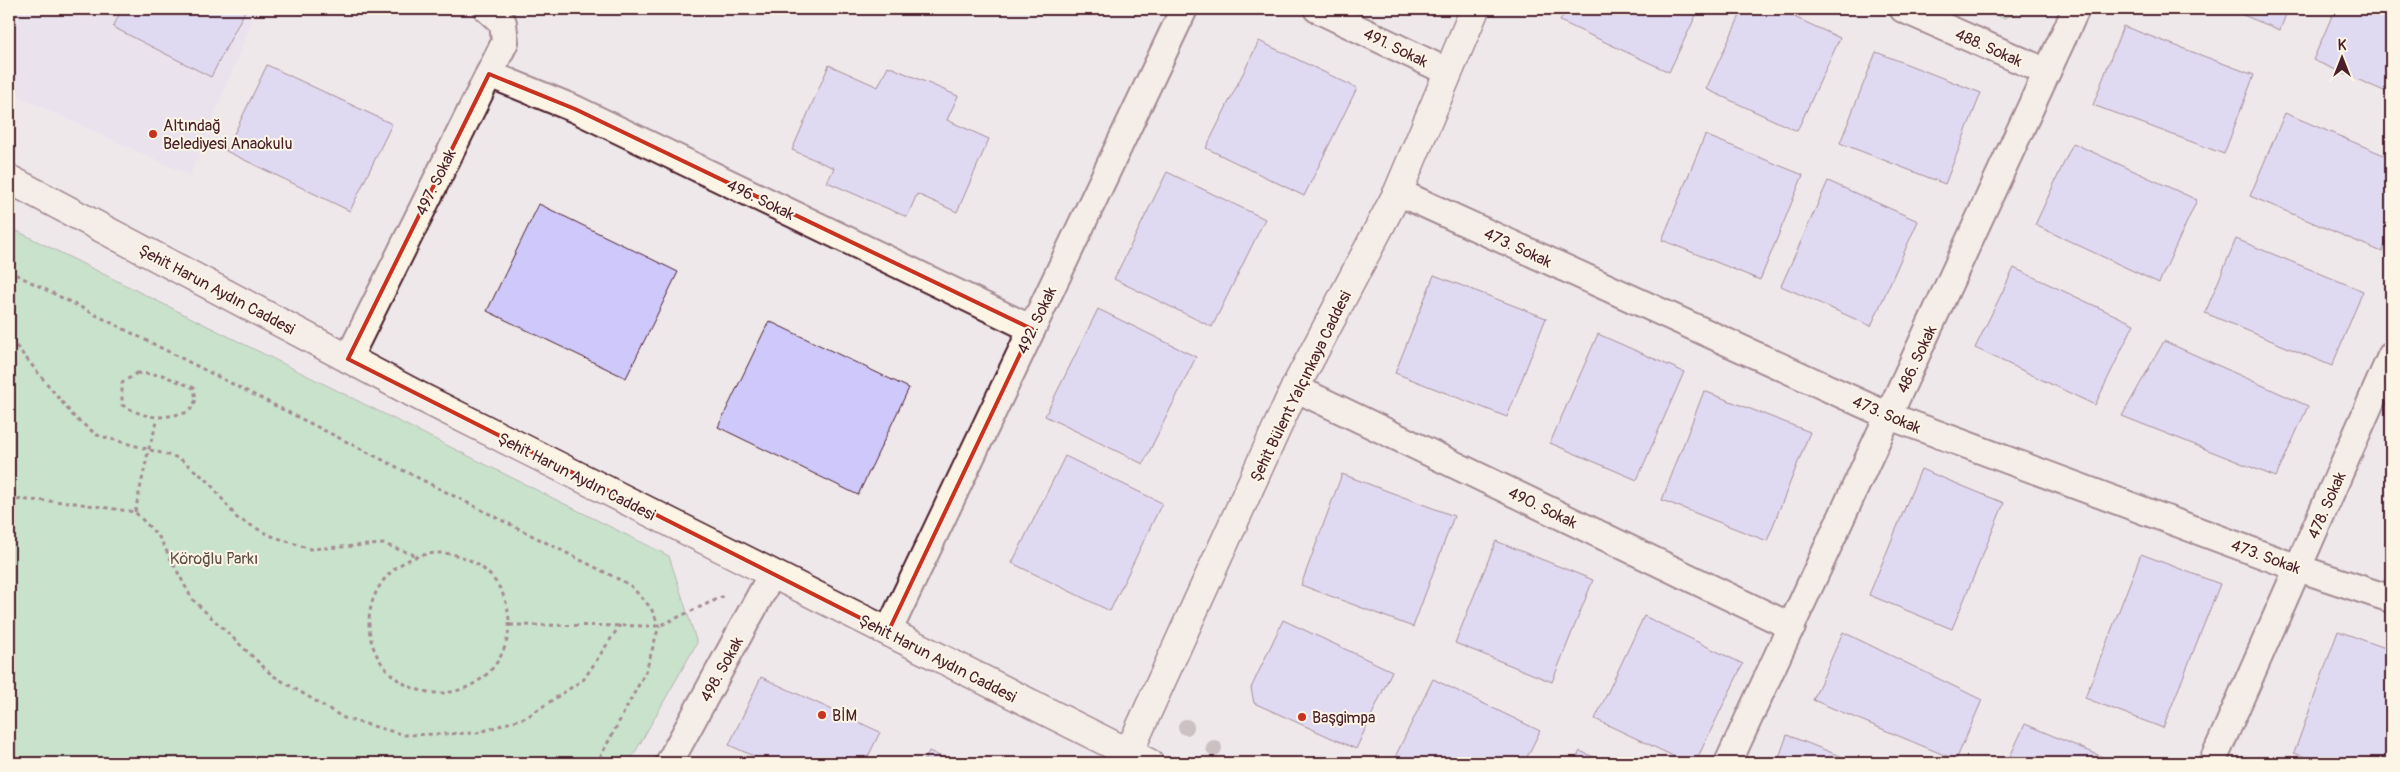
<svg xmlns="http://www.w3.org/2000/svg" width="2400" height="772" viewBox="0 0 2400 772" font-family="Pangolin,sans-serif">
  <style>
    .built { fill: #e5def0 }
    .green { fill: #9bdba4; stroke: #727d68 }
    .building { fill: #cfc8fa; stroke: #4a1f2b }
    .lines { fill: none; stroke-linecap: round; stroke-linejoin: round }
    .minor-casing { stroke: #4a1f2b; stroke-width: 30 }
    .tertiary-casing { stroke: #4a1f2b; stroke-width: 31 }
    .secondary-casing { stroke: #4a1f2b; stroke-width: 31 }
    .path { stroke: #4a1f2b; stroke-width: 3; stroke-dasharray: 4 4; stroke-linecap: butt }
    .minor { stroke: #fcf5e5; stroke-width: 26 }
    .tertiary { stroke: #fcf5e5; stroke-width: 28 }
    .secondary { stroke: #fcf5e5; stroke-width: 28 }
    .tree { fill: #9f9392 }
    .marked { fill: none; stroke: #c8321e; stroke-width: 4; stroke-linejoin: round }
    .poi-dot { fill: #c8321e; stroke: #fcf5e5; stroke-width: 2 }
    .labels { text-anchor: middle; stroke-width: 4; stroke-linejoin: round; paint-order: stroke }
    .street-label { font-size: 16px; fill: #4a1f2b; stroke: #fcf5e5 }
    .poi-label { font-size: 16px; fill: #4a1f2b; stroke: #fcf5e5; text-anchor: start }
    .park-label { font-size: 16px; fill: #5e4e49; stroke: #fcf5e5 }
  </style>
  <rect width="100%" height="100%" fill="#eee8eb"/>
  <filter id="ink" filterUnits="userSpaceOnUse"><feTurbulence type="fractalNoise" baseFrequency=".02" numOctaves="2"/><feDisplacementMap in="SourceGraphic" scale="10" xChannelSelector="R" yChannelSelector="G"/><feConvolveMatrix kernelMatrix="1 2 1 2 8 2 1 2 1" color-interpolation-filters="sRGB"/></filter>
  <g filter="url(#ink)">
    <path class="built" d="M9,9H257L190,176L9,92Z"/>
    <g class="green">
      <path d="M1980,9H2033L2003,18Z"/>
      <path d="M9,227L669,556L697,643L629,763H9Z"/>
    </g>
    <g class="building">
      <path d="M122,9H246L211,77L113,27Z"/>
      <path d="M1566,9H1699L1669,72L1560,21Z"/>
      <path d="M1743,9H1777L1840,38L1797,131L1706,89Z"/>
      <path d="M2228,9H2288L2280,30Z"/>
      <path d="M2335,9H2391V94L2313,60Z"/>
      <path d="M2123,26L2254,75L2224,154L2093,105Z"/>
      <path d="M1259,41L1357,88L1304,196L1206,148Z"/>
      <path d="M1876,52L1981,93L1945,184L1840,143Z"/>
      <path d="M267,65L392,124L350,211L226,151Z"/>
      <path d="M829,65L878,87L888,66L958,96L947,120L989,139L957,212L917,194L907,217L827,182L834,168L792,150Z"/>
      <path d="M2285,113L2391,158V230L2382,252L2250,196Z"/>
      <path d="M1705,135L1803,175L1760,280L1662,240Z"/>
      <path d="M2073,143L2197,200L2159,283L2035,225Z"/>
      <path d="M1167,172L1265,219L1212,327L1114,279Z"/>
      <path d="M1828,181L1918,221L1871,326L1781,286Z"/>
      <path d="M539,204L678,272L626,378L487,311Z"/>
      <path d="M2236,239L2363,291L2332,366L2205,313Z"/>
      <path d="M2014,268L2134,324L2095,405L1975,348Z"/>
      <path d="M1434,275L1546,318L1507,417L1395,373Z"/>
      <path d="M1098,309L1196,357L1143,464L1045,416Z"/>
      <path d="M769,321L909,388L858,495L718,427Z"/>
      <path d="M1598,334L1684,372L1637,480L1550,443Z"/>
      <path d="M2164,341L2308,406L2276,477L2122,416Z"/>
      <path d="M1704,391L1810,432L1767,541L1662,500Z"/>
      <path d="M1065,456L1162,503L1110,611L1012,563Z"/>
      <path d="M1921,469L2004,503L1952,629L1869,595Z"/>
      <path d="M1342,474L1454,516L1413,627L1301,585Z"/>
      <path d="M1496,541L1593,580L1552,682L1455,643Z"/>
      <path d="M2141,554L2220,584L2163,728L2085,698Z"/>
      <path d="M1644,616L1743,664L1695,763H1688L1595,719Z"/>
      <path d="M1283,620L1392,671L1356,749L1254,703L1251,688Z"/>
      <path d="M2338,631L2391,650V763H2322L2294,753Z"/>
      <path d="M1843,632L1982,700L1956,760L1813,700Z"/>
      <path d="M761,677L880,732L865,763H769L729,745Z"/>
      <path d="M1433,679L1540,731L1524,763H1392Z"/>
      <path d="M2025,724L2117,763H2007Z"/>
      <path d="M1787,735L1858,763H1777Z"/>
      <path d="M929,751L955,763H923Z"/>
      <path d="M1580,751L1607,763H1574Z"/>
    </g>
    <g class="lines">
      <g class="minor-casing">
        <g id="minor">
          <path d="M1317,9L1448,72"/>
          <path d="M1903,9L2047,72"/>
          <path d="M489,74L575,109L1032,329"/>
          <path d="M1398,192L1889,416L2298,568L2391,599"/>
          <path d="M348,359L505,42L503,23L487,9"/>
          <path d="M1295,388L1792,627"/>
          <path d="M888,632L1184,9"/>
          <path d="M669,763L772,574"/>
          <path d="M1728,763L2076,9"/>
          <path d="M2212,763L2391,356"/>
        </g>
      </g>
      <g class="tertiary-casing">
        <path id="tertiary" d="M1124,763L1295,388L1398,192L1475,9"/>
      </g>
      <g class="secondary-casing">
        <path id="secondary" d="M9,179L419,396L1149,763"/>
      </g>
      <g class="path">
        <path d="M9,271L630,585L651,608L659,626L646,671L597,763"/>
        <path d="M9,342L17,347L75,418L97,435L179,458L208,481L237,518L269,535L310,549L384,544L417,556"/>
        <path d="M137,373L162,375L194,388L196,400L189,412C158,419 150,420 122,405V383Z"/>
        <path d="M9,499L68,502L135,512L159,537L192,599L272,675L344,718L405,735L477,733L527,717L584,679L620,625"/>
        <path d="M135,512L149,448L158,419"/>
        <circle cx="439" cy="623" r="70"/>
        <path d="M510,625L659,626L724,596"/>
      </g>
      <use href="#minor" class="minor"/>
      <use href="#tertiary" class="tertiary"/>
      <use href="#secondary" class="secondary"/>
    </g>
    <g class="tree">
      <circle cx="1186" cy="727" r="8"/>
      <circle cx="1214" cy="748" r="8"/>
    </g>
  </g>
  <path d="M0 0H2400V772H0ZM489,74L575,109L1032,329L888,632L348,359Z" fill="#eee8eb" fill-opacity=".55" fill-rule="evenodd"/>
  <path class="marked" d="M489,74L575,109L1032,329L888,632L348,359Z"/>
  <g class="poi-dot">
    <circle cx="153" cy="134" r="5"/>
    <circle cx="822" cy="715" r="5"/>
    <circle cx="1302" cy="717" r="5"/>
  </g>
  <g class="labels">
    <g class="street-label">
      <text transform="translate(1396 47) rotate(26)" y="6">491. Sokak</text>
      <text transform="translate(1989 47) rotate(24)" y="6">488. Sokak</text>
      <text transform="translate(435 182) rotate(-64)" y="6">497. Sokak</text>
      <text transform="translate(761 199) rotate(26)" y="6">496. Sokak</text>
      <text transform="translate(1518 247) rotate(25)" y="6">473. Sokak</text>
      <text transform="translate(217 289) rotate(28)" y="6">Şehit Harun Aydın Caddesi</text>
      <text transform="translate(1036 320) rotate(-65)" y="6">492. Sokak</text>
      <text transform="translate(1916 359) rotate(-65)" y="6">486. Sokak</text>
      <text transform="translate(1300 386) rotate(-64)" y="6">Şehit Bülent Yalçınkaya Caddesi</text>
      <text transform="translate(1887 414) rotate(23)" y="6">473. Sokak</text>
      <text transform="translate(577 476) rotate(27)" y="6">Şehit Harun Aydın Caddesi</text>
      <text transform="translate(2326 505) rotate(-66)" y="6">478. Sokak</text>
      <text transform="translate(1543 507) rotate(26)" y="6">490. Sokak</text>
      <text transform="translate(2266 556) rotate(20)" y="6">473. Sokak</text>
      <text transform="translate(938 658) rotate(27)" y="6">Şehit Harun Aydın Caddesi</text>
      <text transform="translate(721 669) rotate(-61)" y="6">498. Sokak</text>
    </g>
    <g class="poi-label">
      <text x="163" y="131">Altındağ<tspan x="163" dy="18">Belediyesi Anaokulu</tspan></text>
      <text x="832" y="721">BİM</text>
      <text x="1312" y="723">Başgimpa</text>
    </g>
    <g class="park-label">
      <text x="214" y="564">Köroğlu Parkı</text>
    </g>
  </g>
  <rect width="2400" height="772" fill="none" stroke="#fcf5e5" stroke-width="30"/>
  <rect x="15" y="15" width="2370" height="742" fill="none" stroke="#4a1f2b" stroke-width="2" filter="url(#ink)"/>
  <g transform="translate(2342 58)" stroke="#fcf5e5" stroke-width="4" paint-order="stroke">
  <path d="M0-4L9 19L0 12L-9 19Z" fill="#4a1f2b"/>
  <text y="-8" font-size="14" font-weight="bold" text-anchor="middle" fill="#4a1f2b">K</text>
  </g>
</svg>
